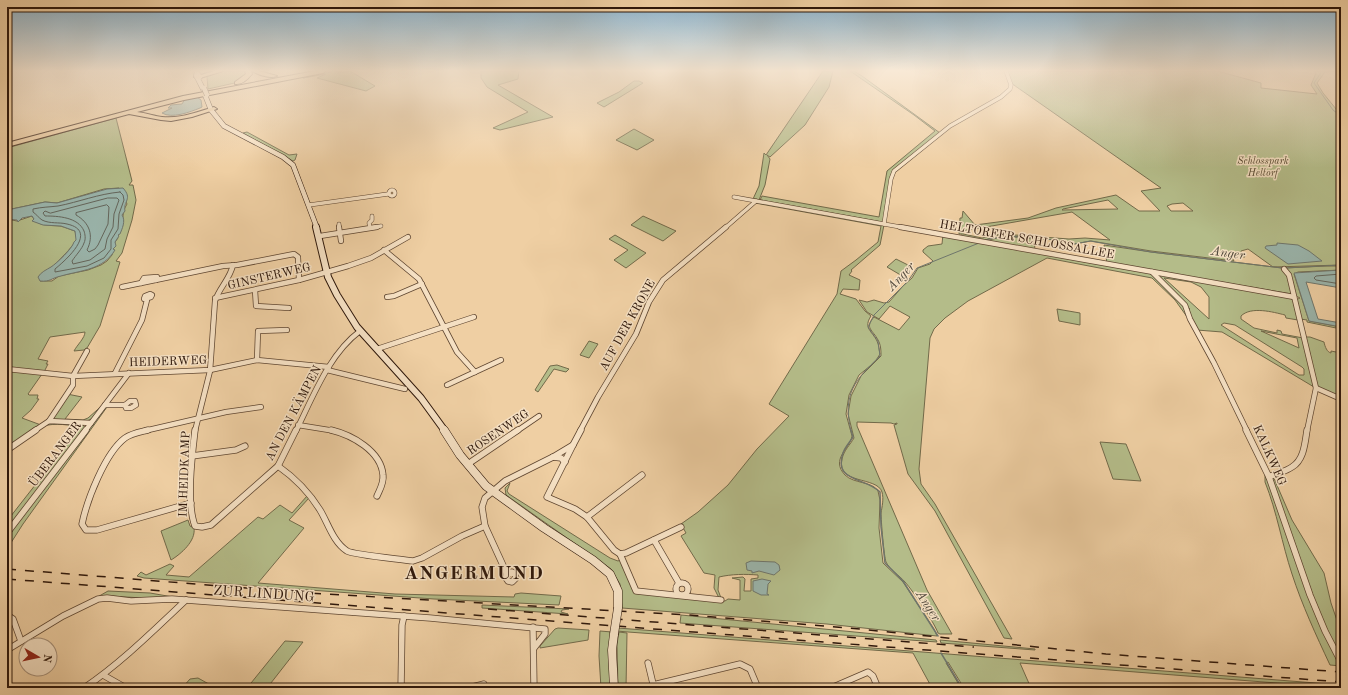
<svg xmlns="http://www.w3.org/2000/svg" width="1348" height="695" viewBox="0 0 1348 695" font-family="'Old Standard TT',serif">
  <style>
    .green { fill: #b4bc89; stroke: #726a4a; fill-rule: evenodd }
    .water { fill: #9ab5ac; stroke: #6f766c }
    .lines { fill: none; stroke-linecap: round; stroke-linejoin: round }
    .shore { stroke: #64665c; stroke-width: 1 }
    .stream-far1 { stroke: #6f766c; stroke-width: 1 }
    .stream { stroke: #6f766c; stroke-width: 1.5 }
    .minor-far2-casing { stroke: #5f4631; stroke-width: 4.5 }
    .minor-far1-casing { stroke: #5f4631; stroke-width: 6 }
    .minor-casing { stroke: #5f4631; stroke-width: 7 }
    .tertiary-casing { stroke: #5f4631; stroke-width: 5 }
    .secondary-far2-casing { stroke: #2f180b; stroke-width: 5.5 }
    .secondary-far1-casing { stroke: #2f180b; stroke-width: 8 }
    .secondary-casing { stroke: #2f180b; stroke-width: 9 }
    .trunk-casing { stroke: #2f180b; stroke-width: 2 }
    .minor-far2 { stroke: #f5e0c3; stroke-width: 3.5 }
    .minor-far1 { stroke: #f5e0c3; stroke-width: 4.5 }
    .minor { stroke: #f5e0c3; stroke-width: 5.5 }
    .tertiary { stroke: #f5e0c3; stroke-width: 4 }
    .secondary-far2 { stroke: #f5e0c3; stroke-width: 4.5 }
    .secondary-far1 { stroke: #f5e0c3; stroke-width: 6 }
    .secondary { stroke: #f5e0c3; stroke-width: 8 }
    .trunk { fill: #efcfa3; fill-rule: evenodd }
    .rail { stroke: #2f180b; stroke-width: 1.5; stroke-dasharray: 9 9; stroke-linecap: butt }
    .secondary-bridge-far1-casing { stroke: #2f180b; stroke-width: 5.5; stroke-linecap: butt }
    .secondary-bridge-casing { stroke: #2f180b; stroke-width: 9; stroke-linecap: butt }
    .secondary-bridge-far1 { stroke: #f5e0c3; stroke-width: 4.5 }
    .secondary-bridge { stroke: #f5e0c3; stroke-width: 8 }
    .labels { text-anchor: middle; stroke-width: 3; stroke-linejoin: round; paint-order: stroke }
    .far-park-label { font-size: 10px; font-style: italic; fill: #574931; stroke: #f5e0c3 }
    .street-label { font-size: 12px; fill: #2f180b; stroke: #f5e0c3 }
    .water-label { font-size: 13px; font-style: italic; fill: #4f473b; stroke: #f5e0c3 }
    .near-street-label { font-size: 14px; fill: #2f180b; stroke: #f5e0c3 }
    .near-district-label { font-size: 19px; font-weight: bold; letter-spacing: 1px; fill: #2f180b; stroke: #f5e0c3 }
  </style>
  <rect width="100%" height="100%" fill="#efcfa3"/>
  <filter id="stains"><feTurbulence type="fractalNoise" baseFrequency=".005" numOctaves="4"/><feColorMatrix values="0 0 0 0 .2 0 0 0 0 .09 0 0 0 0 .02 0 0 0 .5 -.17"/></filter>
  <radialGradient id="worn" r=".72"><stop offset=".6" stop-color="#630" stop-opacity="0"/><stop offset="1" stop-color="#630" stop-opacity=".3"/></radialGradient>
  <g class="green">
    <path d="M224,71H246L248,74L239,82L208,89L207,76Z"/>
    <path d="M335,71H343L337,73L350,71L375,86L366,91L317,78L326,74L303,78Z"/>
    <path d="M481,71H519L518,79L498,85L553,117L500,130L493,128L528,112L487,87L481,78Z"/>
    <path d="M823,71H833L829,87L805,125L770,157L767,155L770,159L765,185L759,200L753,199L759,186L764,153L766,155Z"/>
    <path d="M850,71H854L862,76L940,133L893,171L884,221L882,222L760,200L762,196L879,217L887,171L935,131L914,115Z"/>
    <path d="M1007,71H1217L1261,83V88L1317,94L1311,85L1316,73L1314,71H1341L1325,72L1317,83L1323,93L1341,115V265L1273,267L1248,249L1241,251L1245,257L1231,256L1234,261L1151,251L1091,241L1069,245L1056,240L1025,237L998,235L983,241L962,237V234H959L960,218H962L963,211L975,225L1028,218L1056,208L1116,195L1139,211H1160L1141,191L1161,188L1011,83ZM1108,200L1118,209L1062,210L1063,209ZM1183,203L1193,211H1171L1167,206L1172,204ZM1072,212L1110,240L1085,238L1069,239L1002,234L982,238L963,234V231Z"/>
    <path d="M634,81H639L643,83L604,107L597,103L619,92Z"/>
    <path d="M116,118L132,181L129,185H133L136,200L132,220L122,253L116,261L120,262L100,326L87,348L84,350L74,351C77,345 85,338 85,332L50,337L38,359L48,361L46,364H48L44,372L7,368V219L17,221L32,216C37,227 50,225 60,226C65,227 71,230 75,231L77,240C66,255 52,266 40,281H52L59,276L88,270L101,265L107,261L112,255L115,242L118,238L117,236C127,223 119,216 127,204L119,188L104,189L57,203L45,202L7,210V148Z"/>
    <path d="M634,129L654,140L637,150L616,140Z"/>
    <path d="M247,132L289,155L297,154L295,160L293,161L243,133Z"/>
    <path d="M759,202L884,225L880,245L851,270L852,271L849,275L860,280L859,290L843,289L840,294L856,299L865,311L871,316C863,328 872,331 877,341C879,345 879,350 880,354L875,362L859,375L849,395L846,414L852,436C850,449 830,459 845,475C854,484 872,481 878,491L880,500L879,528L883,563L903,582L934,629L937,636L827,624L622,608L620,584L611,569L506,495L505,488L510,483L507,491L509,494L610,558L618,561L622,559L635,592L725,601L728,599L740,600V580L732,578L743,577L745,579L744,591H751V579L758,578V575C745,574 732,574 719,577L718,590L721,598H719L714,588L715,575L704,573L681,536L686,533L681,524L698,512L728,485L757,449L789,416L769,404L837,294L841,271L856,260L878,242L881,226L755,203Z"/>
    <path d="M643,216L676,231L663,241L631,225Z"/>
    <path d="M943,234L1151,273L1183,304L1190,321L1175,300L1152,278L1047,258L968,301L945,318L934,329L930,338L919,469L921,484L935,504L1012,639L1004,638L935,511L908,474L894,425L897,424V423L894,424L891,423L857,422V426L927,590L952,634H940L938,633C934,622 913,591 905,582C899,575 890,570 886,562C884,557 881,520 881,513C882,507 884,499 882,492C877,476 836,485 842,459C844,450 850,445 854,438L848,414L851,396L861,376L881,356C881,351 881,345 878,340C873,330 864,328 874,317L899,330L910,317L890,306L879,319L867,312L859,300L867,302L874,300L884,303L889,302L903,286L912,278L918,268L930,264L933,261L923,252V250L928,246L942,244Z"/>
    <path d="M615,235L646,253L626,268L614,260L628,250L609,239Z"/>
    <path d="M1005,236L1034,239L1035,250L985,241Z"/>
    <path d="M1104,245L1151,252L1282,268L1288,275L1292,294L1107,263Z"/>
    <path d="M896,259L912,267L910,273L904,277L887,267Z"/>
    <path d="M1326,266H1341V270L1298,272L1294,274L1309,321L1341,327V329L1307,322V320L1300,319L1296,300L1300,298L1296,296L1285,268Z"/>
    <path d="M1155,274L1289,297L1293,300L1298,320L1286,318L1285,315C1273,312 1251,306 1241,316V319L1254,328L1277,333V330L1281,331L1282,334L1303,338L1314,387L1222,332L1197,330L1188,310L1190,309ZM1164,278L1191,282L1201,287L1209,297V319ZM1224,323L1235,325L1302,367L1304,369V375H1299L1221,325ZM1261,331L1297,338L1299,348Z"/>
    <path d="M1057,309L1080,313V325L1059,321Z"/>
    <path d="M1305,337H1310L1324,342C1325,347 1327,352 1331,353V351L1341,353V367L1339,371L1341,381V399L1317,387Z"/>
    <path d="M589,341L598,344L589,358L580,355Z"/>
    <path d="M557,365L569,369L566,372L554,369L538,392L535,390L550,366Z"/>
    <path d="M7,369L42,374L28,394L29,395H38L37,399H39L31,410L22,418L41,425L7,449Z"/>
    <path d="M67,394L82,397L65,419L83,420L88,418L105,403L95,417L87,421L55,420L53,418Z"/>
    <path d="M105,407H107L23,524L7,549V537Z"/>
    <path d="M48,423L81,424L84,426L85,429L7,530V521L79,429C74,424 52,423 44,426Z"/>
    <path d="M1100,442L1126,444L1141,481L1113,479Z"/>
    <path d="M1265,475L1269,477L1324,631L1341,666L1330,665C1316,635 1302,605 1292,574C1282,544 1277,512 1265,482Z"/>
    <path d="M1273,476L1292,520L1324,573L1331,603L1341,632V660L1311,595L1272,478Z"/>
    <path d="M307,496L309,498L289,520L304,528L258,583L395,594L514,597L515,594L521,593L561,596L559,605L434,599L144,578L137,576L141,572L146,575L170,564L174,566L166,575L189,577L258,517L263,519L280,505L292,513Z"/>
    <path d="M188,520L190,526L194,528C196,541 181,554 171,560L161,531Z"/>
    <path d="M108,591L150,593L173,597L143,598L109,596L94,599Z"/>
    <path d="M482,605L569,609L562,610L561,612L568,614L482,608Z"/>
    <path d="M681,615L936,640L937,642L680,623Z"/>
    <path d="M558,628L589,630L588,640L540,648V646L555,629Z"/>
    <path d="M618,628L1341,685V688L1020,663L1031,688H964L948,662L946,663L961,688H932L913,653L628,632L617,631Z"/>
    <path d="M600,631L612,632L609,650L610,688H601L599,656Z"/>
    <path d="M619,632L627,633L626,688H618L617,644Z"/>
    <path d="M940,640L1035,649V650L941,643Z"/>
    <path d="M285,641L303,642L267,688H247Z"/>
    <path d="M198,678L216,688H182L190,679Z"/>
  </g>
  <g class="water">
    <path d="M197,97L201,100L202,107L200,108C190,112 172,119 162,113L172,108H168L171,105L182,104L185,99Z"/>
    <path d="M123,188C133,199 123,201 125,211L122,215C126,221 122,229 120,234L118,235L119,236L115,242L116,246L113,249L115,250C103,270 82,270 61,276C51,278 51,282 40,281L38,277C41,272 46,270 51,267C57,263 72,249 74,242L76,240L75,231L61,226L43,225L32,221L34,219L32,216L22,218L18,222L17,220L7,219V210L45,202L57,203L107,189Z"/>
    <path d="M1277,243L1298,245L1309,251L1322,261L1288,264L1265,248L1266,246L1277,245Z"/>
    <path d="M1341,270V288L1306,282L1318,319L1341,323V327L1309,321L1294,273Z"/>
    <path d="M751,561L775,562L779,565L780,570L774,575L759,571L752,573V571L747,570L746,563Z"/>
    <path d="M762,579L771,581L768,584L767,594L769,595H761L753,591V581Z"/>
  </g>
  <g class="lines">
    <g class="shore">
      <path d="M120,192L123,195L124,200L119,214L118,229L111,240V249L104,258L87,266L55,272V269C66,260 99,231 67,224C59,222 50,224 42,220C39,218 36,214 33,212V209C42,207 50,207 58,206C79,202 98,194 120,192Z"/>
      <path d="M108,198H117L119,200L114,214L113,227L107,239L105,249L90,260L73,264L72,261C76,255 82,249 84,243C86,239 85,234 84,231C78,217 58,216 45,216L43,213L45,211L50,213Z"/>
      <path d="M107,205L109,207L108,224L98,245L95,249L89,252L87,250C94,236 90,223 76,215V213Z"/>
      <path d="M1341,274L1316,276L1314,278L1316,280L1341,284"/>
    </g>
    <g class="stream-far1">
      <path d="M1326,71H1322L1314,83L1333,110L1341,116"/>
      <path d="M1337,71H1341"/>
      <path d="M984,240L1005,236L1055,240L1069,245L1090,241L1151,252L1282,268"/>
      <path d="M1285,268L1341,265"/>
      <path d="M851,431C842,394 855,380 880,356L878,341L868,327L874,315L908,281L917,268L979,243"/>
    </g>
    <g class="stream">
      <path d="M851,430L853,437C850,442 845,447 843,453C833,482 865,477 880,492L881,527L885,563L903,581L938,636"/>
      <path d="M941,653L962,688"/>
    </g>
    <g class="minor-far2-casing">
      <g id="minor-far2">
        <circle cx="392" cy="193" r="3"/>
        <path d="M734,197L906,228"/>
        <path d="M309,205L388,194"/>
        <path d="M339,224V228"/>
        <path d="M884,224L891,179L894,171L950,126L1001,97L1010,89L1011,85L1006,71"/>
        <path d="M370,228L369,223L372,220V216"/>
        <path d="M371,228L381,226"/>
        <path d="M725,228L756,201"/>
      </g>
    </g>
    <g class="minor-far1-casing">
      <g id="minor-far1">
        <path d="M339,227L341,241"/>
        <path d="M900,227L1294,297"/>
        <path d="M320,236L377,227"/>
        <path d="M384,250L419,279L457,352L475,372"/>
        <path d="M1284,269L1289,275L1316,388L1307,431"/>
        <path d="M1152,272L1185,305L1190,319L1214,363L1247,431"/>
        <path d="M141,283L144,278L157,277L156,280"/>
        <path d="M122,287L223,266L237,265L294,254L298,257L299,280"/>
        <path d="M255,290L256,306L289,308"/>
        <path d="M150,294L152,295L151,297L144,299L145,296Z"/>
        <path d="M387,297L394,296L422,284"/>
        <path d="M215,298L299,280L348,266L371,258L408,237"/>
        <path d="M377,349L474,317"/>
        <path d="M257,360L258,331L287,330"/>
        <path d="M7,369L73,376L210,370L257,360L329,367"/>
        <path d="M327,370L405,389"/>
        <path d="M115,373L142,320L147,300"/>
        <path d="M447,385L501,360"/>
        <path d="M1316,388L1341,399"/>
        <path d="M130,401H135L136,405L131,408H126L125,405Z"/>
        <path d="M105,405H125"/>
        <path d="M49,421L73,385V376L87,351"/>
        <path d="M298,425L335,431"/>
        <path d="M34,431L49,421L91,423"/>
        <path d="M85,431L129,373"/>
        <path d="M144,431L226,412L261,407"/>
        <path d="M195,431L210,371L215,301C219,288 230,279 233,265"/>
        <path d="M296,431C313,397 329,354 360,331"/>
        <path d="M517,431L539,416"/>
        <path d="M580,431L598,397L636,334L649,302L663,280L726,227"/>
      </g>
    </g>
    <g class="minor-casing">
      <g id="minor">
        <path d="M148,430C140,432 132,433 125,438C105,453 87,500 82,524L86,530H97L191,503"/>
        <path d="M195,430C192,456 186,502 195,526L202,527L211,525L278,466L296,430"/>
        <path d="M331,430C352,435 381,451 383,475C384,483 380,489 377,496"/>
        <path d="M1246,430L1269,477L1310,595L1325,631L1341,662"/>
        <path d="M573,445L547,497L575,509L587,517L614,550L620,554L636,591L721,600"/>
        <path d="M7,450L36,430"/>
        <path d="M192,456L236,450L245,446"/>
        <path d="M553,457L561,458L565,462"/>
        <path d="M468,464L518,430"/>
        <path d="M278,466C295,478 309,492 320,510C328,523 333,542 347,551C354,555 401,559 413,561L422,558L462,536L485,526"/>
        <path d="M1269,477C1276,473 1285,472 1292,467C1304,460 1305,443 1307,430"/>
        <path d="M587,517L642,475"/>
        <path d="M7,533L86,430"/>
        <path d="M654,540L679,583"/>
        <path d="M620,554L626,553L681,527"/>
        <path d="M512,572L515,574L516,578L512,582L508,581L506,578L507,574Z"/>
        <path d="M507,574L485,526L482,507L485,498L505,481L553,457L573,445L581,430"/>
        <circle cx="682" cy="589" r="6"/>
        <path d="M7,615L13,619L21,641"/>
        <path d="M533,627L534,688"/>
        <path d="M7,650L63,616L98,599L107,598L131,601L172,599L430,618L545,629V634L534,648"/>
        <path d="M648,663L654,688"/>
        <path d="M103,675L126,688"/>
        <path d="M653,685L740,664L750,669L758,688"/>
        <path d="M84,688C121,663 153,631 186,600"/>
        <path d="M401,688L402,625L404,616"/>
        <path d="M468,688L484,684"/>
        <path d="M831,688L868,672L873,676L878,688"/>
      </g>
    </g>
    <g class="tertiary-casing">
      <path id="tertiary" d="M196,71L200,77"/>
    </g>
    <g class="secondary-far2-casing">
      <g id="secondary-far2">
        <path d="M196,75L203,89"/>
        <path d="M205,95L211,110L224,126L283,157L293,165L317,228"/>
      </g>
    </g>
    <g class="secondary-far1-casing">
      <path id="secondary-far1" d="M316,227L328,277L337,295L357,327L421,398L445,431"/>
    </g>
    <g class="secondary-casing">
      <g id="secondary">
        <path d="M444,430L460,455L486,486L544,528L593,560L610,574L618,591V608"/>
        <path d="M614,634L612,650L614,688"/>
      </g>
    </g>
    <g class="trunk-casing">
      <g id="trunk">
        <path d="M214,71H223L197,79L194,77Z"/>
        <path d="M245,71H251L252,74C248,79 242,85 235,84V82L246,74Z"/>
        <path d="M252,71H259L277,76C270,79 259,75 252,71Z"/>
        <path d="M315,71H326L323,73L184,100L137,112C146,113 154,116 162,117C180,119 197,112 214,107L217,109L192,117L171,121L161,120L129,114L7,147V143L183,96Z"/>
      </g>
    </g>
    <use href="#minor-far2" class="minor-far2"/>
    <use href="#minor-far1" class="minor-far1"/>
    <use href="#minor" class="minor"/>
    <use href="#tertiary" class="tertiary"/>
    <use href="#secondary-far2" class="secondary-far2"/>
    <use href="#secondary-far1" class="secondary-far1"/>
    <use href="#secondary" class="secondary"/>
    <use href="#trunk" class="trunk"/>
    <g class="rail">
      <path d="M7,569L308,593L688,615L849,628L1106,654L1341,672"/>
      <path d="M7,579L1341,682"/>
      <path d="M488,609L974,647"/>
    </g>
    <g class="secondary-bridge-far1-casing">
      <path id="secondary-bridge-far1" d="M204,88L207,95"/>
    </g>
    <g class="secondary-bridge-casing">
      <path id="secondary-bridge" d="M614,634L618,608"/>
    </g>
    <use href="#secondary-bridge-far1" class="secondary-bridge-far1"/>
    <use href="#secondary-bridge" class="secondary-bridge"/>
  </g>
  <linearGradient id="sky" x2="0" y2="1"><stop stop-color="#89b4d0"/><stop offset="0.42" stop-color="#f8e9d6"/><stop offset="1" stop-color="#f8e9d6" stop-opacity="0"/></linearGradient>
  <rect width="1348" height="168" fill="url(#sky)"/>
  <g class="labels">
    <g class="far-park-label">
      <text x="1263" y="164">Schlosspark<tspan x="1263" dy="12">Heltorf</tspan></text>
    </g>
    <g class="street-label">
      <text transform="translate(1027 239) rotate(10)" y="4">HELTORFER SCHLOSSALLEE</text>
      <text transform="translate(269 276) rotate(-13)" y="4">GINSTERWEG</text>
      <text transform="translate(627 325) rotate(-61)" y="4">AUF DER KRONE</text>
      <text transform="translate(168 361) rotate(-2)" y="4">HEIDERWEG</text>
      <text transform="translate(293 413) rotate(-62)" y="4">AN DEN KÄMPEN</text>
      <text transform="translate(498 432) rotate(-34)" y="4">ROSENWEG</text>
      <text transform="translate(55 454) rotate(-53)" y="4">ÜBERANGER</text>
      <text transform="translate(1270 455) rotate(66)" y="4">KALKWEG</text>
      <text transform="translate(184 474) rotate(-88)" y="4">IM HEIDKAMP</text>
    </g>
    <g class="water-label">
      <text transform="translate(1228 252) rotate(8)" y="5">Anger</text>
      <text transform="translate(900 276) rotate(-47)" y="5">Anger</text>
      <text transform="translate(929 605) rotate(57)" y="5">Anger</text>
    </g>
    <g class="near-street-label">
      <text transform="translate(264 593) rotate(4)" y="5">ZUR LINDUNG</text>
    </g>
    <g class="near-district-label">
      <text x="474" y="579">ANGERMUND</text>
    </g>
  </g>
  <rect width="1348" height="695" fill="none" stroke="#efcfa3" stroke-width="24"/>
  <rect x="8" y="8" width="1332" height="679" fill="none" stroke="#2f180b" stroke-width="2"/>
  <rect x="12" y="12" width="1324" height="671" fill="none" stroke="#2f180b"/>
  <g transform="translate(38 657) rotate(99)"><circle r="19" fill="#f5e0c3" stroke="#a69079"/>
  <path d="M0-3L7 15L0 10L-7 15Z" fill="#8f2418"/>
  <text y="-6" font-size="11" font-weight="bold" text-anchor="middle" fill="#2f180b">N</text>
  </g>
  <rect width="100%" height="100%" filter="url(#stains)"/>
  <rect width="100%" height="100%" fill="url(#worn)"/>
</svg>
